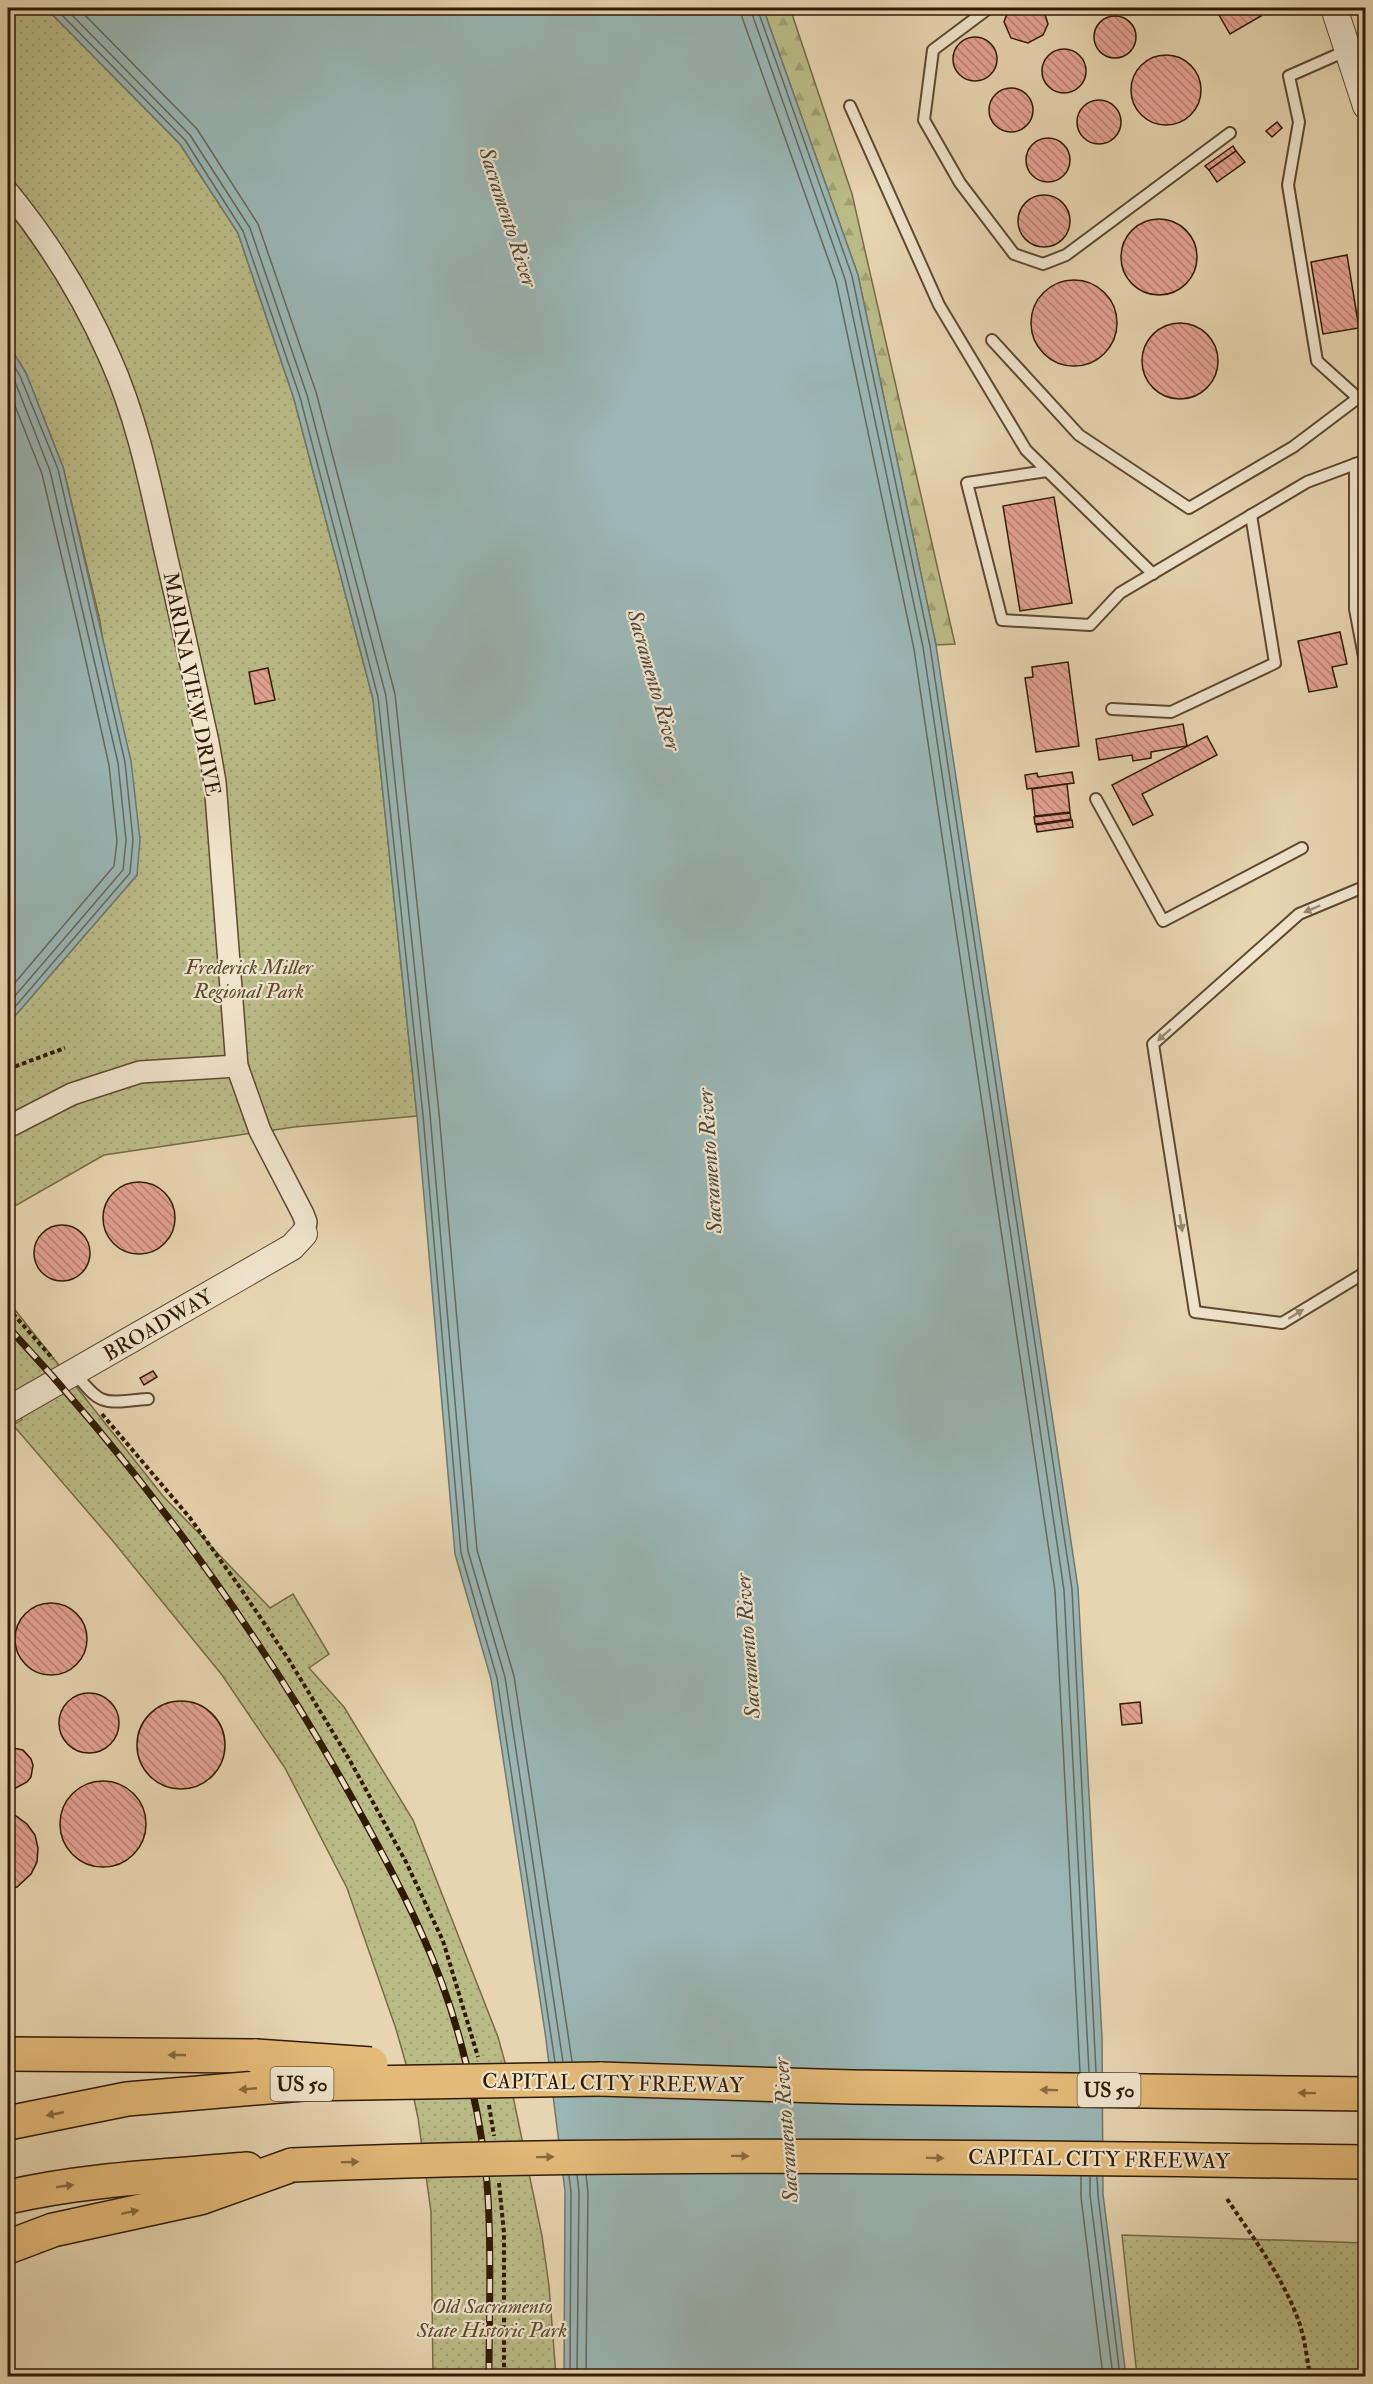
<svg xmlns="http://www.w3.org/2000/svg" width="1373" height="2384" viewBox="0 0 1373 2384" font-family="'IM FELL Double Pica',serif">
  <style>
    .green { fill: url(#green-dots); stroke: #766b46; stroke-width: 1.5 }
    .forest { fill: url(#forest-firs); stroke: #766b46; stroke-width: 1.5 }
    .water { fill: #9ab6b5; stroke: #70786e; stroke-width: 1.5 }
    .lines { fill: none; stroke-linecap: round; stroke-linejoin: round }
    .shore { stroke: #66685c; stroke-width: 1.5 }
    .building { fill: url(#building-back-hatch); stroke: #311a04; stroke-width: 1.5 }
    .service-casing { stroke: #5e492f; stroke-width: 14 }
    .minor-casing { stroke: #5e492f; stroke-width: 24 }
    .tertiary-casing { stroke: #5e492f; stroke-width: 28 }
    .motorway-casing { stroke: #311a04; stroke-width: 36 }
    .path { stroke: #311a04; stroke-width: 4; stroke-dasharray: 4.5 3; stroke-linecap: butt }
    .service { stroke: #efe4cc; stroke-width: 10 }
    .minor { stroke: #efe4cc; stroke-width: 21 }
    .tertiary { stroke: #efe4cc; stroke-width: 26 }
    .motorway { stroke: #e4ba78; stroke-width: 33 }
    .rail-casing { stroke: #311a04; stroke-width: 7 }
    .rail { stroke: #efe4cc; stroke-width: 4.5; stroke-dasharray: 14; stroke-linecap: butt }
    .motorway-bridge-casing { stroke: #311a04; stroke-width: 36; stroke-linecap: butt }
    .motorway-bridge { stroke: #e4ba78; stroke-width: 33 }
    .oneway { fill: #9a8972 }
    .oneway2 { fill: #8a6a3e }
    .labels { text-anchor: middle; stroke-width: 4.5; stroke-linejoin: round; paint-order: stroke }
    .shield { fill: #efe4cc; stroke: #6a5740; stroke-width: 1.5 }
    .shield-label { font-size: 20px; font-weight: bold; fill: #311a04 }
    .street-label { font-size: 21px; fill: #311a04; stroke: #efe4cc }
    .park-label { font-size: 21px; font-style: italic; fill: #5a4b2c; stroke: #efe4cc }
    .water-label { font-size: 22px; font-style: italic; fill: #504939; stroke: #efe4cc }
  </style>
  <defs>
    <pattern id="green-dots" width="8" height="8" patternUnits="userSpaceOnUse" patternTransform="scale(1.5)"><rect width="8" height="8" fill="#babc88"/><path d="M2 2h.1M6 6h.1" fill="none" stroke="#a0a174" stroke-width="1.8" stroke-linecap="round"/></pattern>
    <pattern id="forest-firs" width="22" height="20" patternUnits="userSpaceOnUse" patternTransform="scale(1.5)"><rect width="22" height="20" fill="#babc88"/><path d="M5 1l3.5 6h-7zM16 11l3.5 6h-7z" fill="#a0a174"/></pattern>
    <pattern id="building-back-hatch" width="6" height="6" patternUnits="userSpaceOnUse" patternTransform="scale(1.5)"><rect width="6" height="6" fill="#e3a292"/><path d="M-1 5l2 2M0 0l6 6M5-1l2 2" fill="none" stroke="#b98375"/></pattern>
  </defs>
  <rect width="100%" height="100%" fill="#e7d5b1"/>
  <filter id="stains"><feTurbulence type="fractalNoise" baseFrequency=".00333" numOctaves="4"/><feColorMatrix values="0 0 0 0 .2 0 0 0 0 .09 0 0 0 0 .02 0 0 0 .5 -.17"/></filter>
  <radialGradient id="worn" r=".72"><stop offset=".6" stop-color="#630" stop-opacity="0"/><stop offset="1" stop-color="#630" stop-opacity=".3"/></radialGradient>
  <g class="green">
    <path d="M8,8H46L180,144L238,233L294,399L373,699L417,1116L294,1127L104,1155L8,1210V1024L137,875L100,621L63,467L26,373L8,344Z"/>
    <path d="M8,1301L163,1496L270,1608L293,1594L329,1654L309,1668L344,1707L413,1820L498,2037L509,2077L542,2236L549,2286L556,2376H433L431,2212L418,2118L408,2071L396,2029L347,1888L285,1768L222,1675L112,1540L13,1425L22,1420L15,1393L8,1385Z"/>
    <path d="M1122,2235L1365,2243V2376H1137Z"/>
  </g>
  <path class="forest" d="M763,8H790L852,194L955,644L936,645L858,275Z"/>
  <g class="water">
    <path d="M46,8H763L858,275L936,645L1078,1588L1102,2037L1103,2194L1126,2376H564L565,2191L545,2032L491,1679L455,1554L417,1116L373,699L294,399L238,233L180,144Z"/>
    <path d="M8,344L26,373L63,467L131,761L140,840L137,875L8,1024Z"/>
  </g>
  <g class="lines">
    <g class="shore">
      <path d="M55,8L185,140L243,231L300,397L378,697L423,1115L461,1553L497,1678L555,2062"/>
      <path d="M65,8L190,135L250,228L307,395L386,696L430,1114L468,1551L505,1677L563,2062"/>
      <path d="M78,8L197,129L258,224L316,392L395,694L439,1113L477,1550L514,1676L572,2061"/>
      <path d="M741,8L742,17L836,281L914,649L1055,1591L1080,2072"/>
      <path d="M750,8L845,279L923,647L1064,1590L1089,2072"/>
      <path d="M757,8L852,276L930,646L1072,1589L1096,2072"/>
      <path d="M8,355L20,376L58,469L125,762L133,840L130,873L8,1015"/>
      <path d="M8,369L14,379L50,471L118,763L126,840L123,870L8,1004"/>
      <path d="M8,388L42,474L78,626L109,765L117,841L114,866L8,991"/>
      <path d="M577,2175L579,2192L577,2376"/>
      <path d="M586,2175L588,2192L586,2376"/>
      <path d="M569,2176L571,2192L570,2376"/>
      <path d="M1081,2176V2197L1103,2376"/>
      <path d="M1090,2177V2195L1113,2376"/>
      <path d="M1097,2177L1098,2195L1120,2376"/>
    </g>
  </g>
  <g class="building">
    <path d="M1009,8H1043L1048,24L1043,35L1028,43L1011,38L1004,22Z"/>
    <path d="M1215,8H1256L1261,16L1230,34Z"/>
    <circle cx="1115" cy="37" r="21"/>
    <circle cx="975" cy="59" r="22"/>
    <circle cx="1064" cy="71" r="22"/>
    <circle cx="1166" cy="90" r="35"/>
    <circle cx="1011" cy="110" r="22"/>
    <circle cx="1099" cy="122" r="22"/>
    <path d="M1277,122L1282,128L1272,137L1266,131Z"/>
    <circle cx="1048" cy="160" r="22"/>
    <path d="M1233,146L1236,151L1209,170L1205,166Z"/>
    <path d="M1236,151L1245,162L1217,182L1209,170Z"/>
    <circle cx="1044" cy="221" r="26"/>
    <circle cx="1159" cy="257" r="38"/>
    <path d="M1347,255L1359,328L1323,334L1311,262Z"/>
    <circle cx="1074" cy="323" r="43"/>
    <circle cx="1180" cy="361" r="38"/>
    <path d="M1054,497L1072,603L1020,611L1003,506Z"/>
    <path d="M1340,632L1347,664L1332,667L1337,687L1309,692L1298,641Z"/>
    <path d="M1068,662L1079,746L1036,752L1025,678L1033,677L1032,667Z"/>
    <path d="M268,668L275,700L255,704L249,672Z"/>
    <path d="M1183,724L1187,746L1151,752V758L1133,761L1132,755L1099,760L1096,739Z"/>
    <path d="M1207,736L1217,755L1142,794L1153,815L1133,825L1112,785Z"/>
    <path d="M1072,772L1074,783L1027,789L1025,775L1037,773L1038,777Z"/>
    <path d="M1067,784L1070,812L1035,816L1032,789Z"/>
    <path d="M1070,813L1071,819L1035,824L1034,817Z"/>
    <path d="M1072,820L1073,827L1037,832L1036,825Z"/>
    <circle cx="139" cy="1218" r="36"/>
    <circle cx="62" cy="1253" r="28"/>
    <path d="M153,1371L157,1377L144,1385L140,1378Z"/>
    <circle cx="51" cy="1639" r="36"/>
    <circle cx="89" cy="1723" r="30"/>
    <circle cx="181" cy="1745" r="44"/>
    <path d="M1140,1702L1142,1723L1122,1725L1120,1704Z"/>
    <path d="M8,1747L23,1750L31,1759L33,1765L31,1777L27,1782L14,1789L8,1788Z"/>
    <circle cx="103" cy="1824" r="43"/>
    <path d="M8,1814L16,1816L27,1824L35,1835L38,1848L37,1862L31,1874L17,1887L8,1889Z"/>
  </g>
  <g class="lines">
    <g class="service-casing">
      <g id="service">
        <path d="M989,8L933,50L924,120L960,183L1014,254L1043,264L1066,255L1230,133"/>
        <path d="M1348,50L1289,76L1299,122L1288,185L1317,361L1358,398L1366,396"/>
        <path d="M850,106L939,305L1026,450L1153,574"/>
        <path d="M992,340L1079,435L1189,508L1293,447L1358,398"/>
        <path d="M1355,464V609L1366,667"/>
        <path d="M1047,471L967,483L1002,620L1090,625L1120,593L1307,482L1366,460"/>
        <path d="M1112,709L1171,712L1275,663L1251,515"/>
        <path d="M1096,799L1163,921L1302,848"/>
        <path d="M1366,886L1299,914L1153,1044L1195,1312L1282,1323L1366,1272"/>
        <path d="M75,1373C103,1409 105,1402 148,1399"/>
      </g>
    </g>
    <g class="minor-casing">
      <g id="minor">
        <path d="M8,192C49,242 84,299 110,358C137,418 150,483 164,546C179,611 194,677 208,742L215,782L237,1066L260,1131L303,1214L306,1222L304,1234"/>
        <path d="M8,1127L72,1094L140,1072L237,1066"/>
      </g>
    </g>
    <g class="tertiary-casing">
      <g id="tertiary">
        <path d="M1334,8L1366,106"/>
        <path d="M8,1410L292,1247L304,1234"/>
      </g>
    </g>
    <g class="motorway-casing">
      <g id="motorway">
        <path d="M8,2054L256,2056"/>
        <path d="M600,2079L852,2087L1366,2094"/>
        <path d="M8,2197C86,2179 167,2176 247,2169"/>
        <path d="M8,2247L53,2230L200,2198L292,2165"/>
      </g>
    </g>
    <g class="path">
      <path d="M8,833L10,830"/>
      <path d="M8,1069L65,1048"/>
      <path d="M8,1308L53,1359"/>
      <path d="M102,1414L190,1518L239,1586L289,1660L349,1759L406,1862L443,1941L478,2057"/>
      <path d="M489,2105L494,2136"/>
      <path d="M499,2183L504,2233V2376"/>
      <path d="M1227,2199C1254,2239 1283,2277 1299,2322C1305,2339 1307,2359 1310,2376"/>
    </g>
    <use href="#service" class="service"/>
    <use href="#minor" class="minor"/>
    <use href="#tertiary" class="tertiary"/>
    <use href="#motorway" class="motorway"/>
    <g class="rail-casing">
      <path id="rail" d="M8,1327C146,1476 267,1641 364,1820C404,1893 440,1963 461,2044C476,2099 488,2164 489,2221C491,2273 489,2325 489,2376"/>
    </g>
    <use href="#rail" class="rail"/>
    <g class="motorway-bridge-casing">
      <g id="motorway-bridge">
        <path d="M256,2056L371,2064"/>
        <path d="M8,2123L127,2099L303,2084L600,2079"/>
        <path d="M292,2165C650,2150 1007,2158 1366,2162"/>
      </g>
    </g>
    <use href="#motorway-bridge" class="motorway-bridge"/>
  </g>
  <defs><path id="oneway-solid" d="M-6-.8H1V-3.2L6.5 0L1 3.2V.8H-6Z" transform="scale(1.5)"/></defs>
  <g class="oneway">
    <use href="#oneway-solid" transform="translate(1312 909) rotate(157)"/>
    <use href="#oneway-solid" transform="translate(1164 1035) rotate(138)"/>
    <use href="#oneway-solid" transform="translate(1181 1223) rotate(81)"/>
    <use href="#oneway-solid" transform="translate(1296 1314) rotate(-32)"/>
  </g>
  <g class="oneway2">
    <use href="#oneway-solid" transform="translate(177 2055) rotate(-180)"/>
    <use href="#oneway-solid" transform="translate(248 2089) rotate(175)"/>
    <use href="#oneway-solid" transform="translate(1049 2090) rotate(-179)"/>
    <use href="#oneway-solid" transform="translate(1307 2093) rotate(-179)"/>
    <use href="#oneway-solid" transform="translate(55 2114) rotate(169)"/>
    <use href="#oneway-solid" transform="translate(740 2156) rotate(1)"/>
    <use href="#oneway-solid" transform="translate(545 2157) rotate(-1)"/>
    <use href="#oneway-solid" transform="translate(935 2158) rotate(1)"/>
    <use href="#oneway-solid" transform="translate(350 2162) rotate(-2)"/>
    <use href="#oneway-solid" transform="translate(65 2186) rotate(-8)"/>
    <use href="#oneway-solid" transform="translate(130 2212) rotate(-12)"/>
  </g>
  <g class="labels">
    <g class="shield">
      <rect x="270.5" y="2067" width="63" height="34" rx="4.5"/>
      <rect x="1077.5" y="2073" width="63" height="34" rx="4.5"/>
    </g>
    <g class="shield-label">
      <text x="302" y="2091">US 50</text>
      <text x="1109" y="2097">US 50</text>
    </g>
    <g class="street-label">
      <text transform="translate(192 684) rotate(79)" y="7">MARINA VIEW DRIVE</text>
      <text transform="translate(158 1325) rotate(-30)" y="7">BROADWAY</text>
      <text transform="translate(613 2083) rotate(1)" y="7">CAPITAL CITY FREEWAY</text>
      <text transform="translate(1099 2159) rotate(1)" y="7">CAPITAL CITY FREEWAY</text>
    </g>
    <g class="park-label">
      <text x="249" y="974">Frederick Miller<tspan x="249" dy="24">Regional Park</tspan></text>
      <text x="492" y="2313">Old Sacramento<tspan x="492" dy="24">State Historic Park</tspan></text>
    </g>
    <g class="water-label">
      <text transform="translate(509 217) rotate(72)" y="8">Sacramento River</text>
      <text transform="translate(655 680) rotate(74)" y="8">Sacramento River</text>
      <text transform="translate(709 1161) rotate(-94)" y="8">Sacramento River</text>
      <text transform="translate(747 1646) rotate(-94)" y="8">Sacramento River</text>
      <text transform="translate(785 2130) rotate(-94)" y="8">Sacramento River</text>
    </g>
  </g>
  <rect width="1373" height="2384" fill="none" stroke="#e7d5b1" stroke-width="30"/>
  <rect x="9" y="9" width="1355" height="2366" fill="none" stroke="#311a04" stroke-width="3"/>
  <rect x="15" y="15" width="1343" height="2354" fill="none" stroke="#311a04" stroke-width="1.5"/>
  <rect width="100%" height="100%" filter="url(#stains)"/>
  <rect width="100%" height="100%" fill="url(#worn)"/>
</svg>
